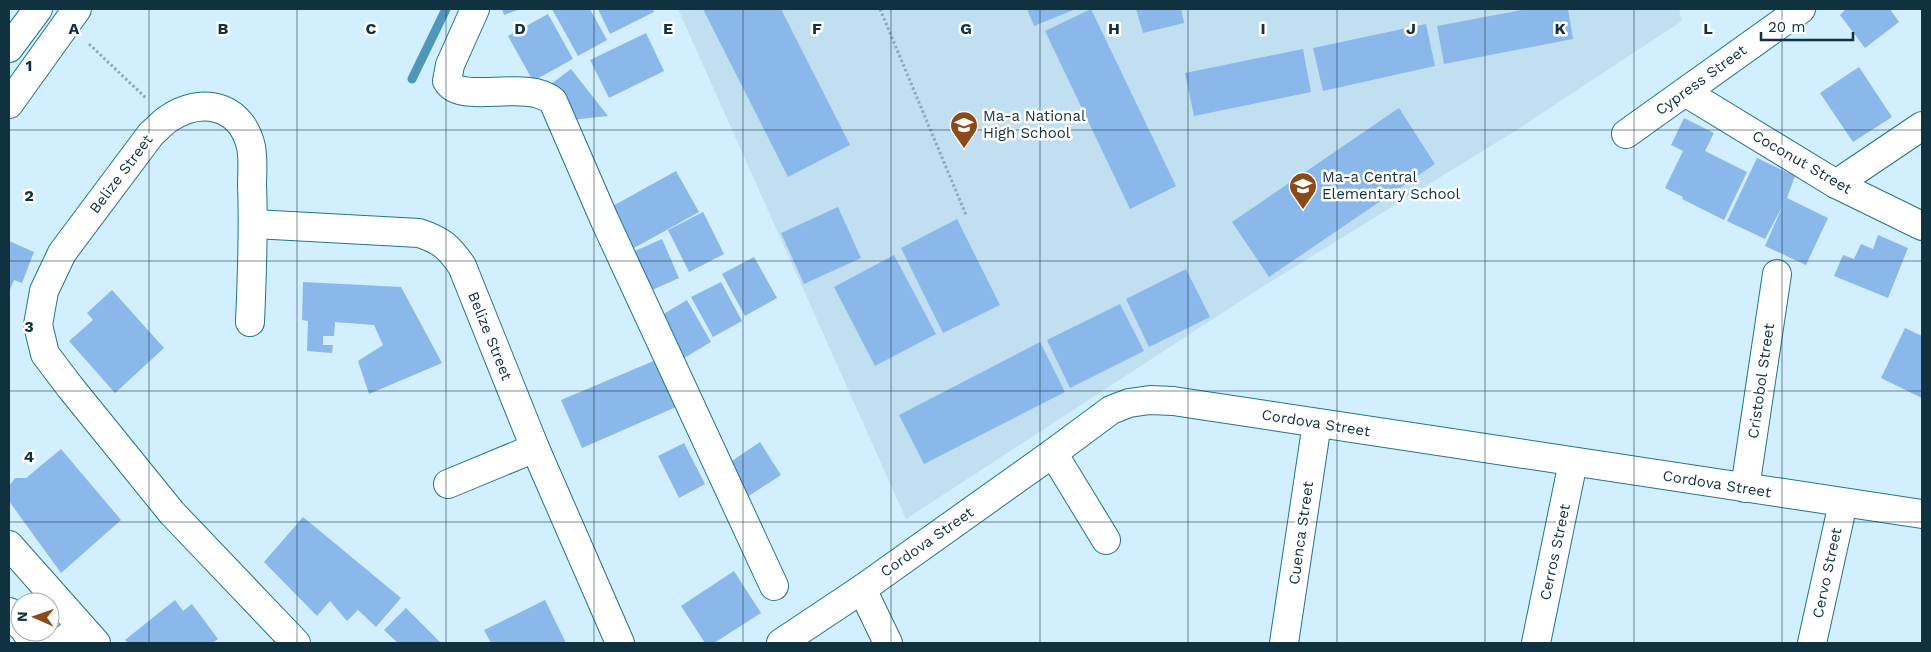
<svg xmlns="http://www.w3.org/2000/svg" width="1931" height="652" viewBox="0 0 1931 652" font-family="'Work Sans',sans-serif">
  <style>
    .built { fill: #c0e0f1 }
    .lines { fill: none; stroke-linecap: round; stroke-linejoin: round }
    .stream { stroke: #5096b8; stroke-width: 9 }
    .building { fill: #8bb8eb }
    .minor-casing { stroke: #207396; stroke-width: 30 }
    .path { stroke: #8baab9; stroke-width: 3; stroke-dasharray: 2.5 2.5; stroke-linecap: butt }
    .minor { stroke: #fff; stroke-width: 28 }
    .grid { fill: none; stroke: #103140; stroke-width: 1; stroke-opacity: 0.55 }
    .labels { text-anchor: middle; stroke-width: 5; stroke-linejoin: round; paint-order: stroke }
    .street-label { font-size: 15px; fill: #103140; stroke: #fff }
    .poi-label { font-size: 15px; fill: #103140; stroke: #fff; text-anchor: start }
    .grid-label { font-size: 16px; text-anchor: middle; font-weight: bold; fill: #103140; stroke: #fff; stroke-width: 5; stroke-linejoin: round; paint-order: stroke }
  </style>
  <rect width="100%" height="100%" fill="#d1effe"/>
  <path class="built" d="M678,9H1679L1682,21L1515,131L1259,289L906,519Z"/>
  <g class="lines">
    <path class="stream" d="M412,79L446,9"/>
  </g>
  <g class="building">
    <path d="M502,9H520L504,15Z"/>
    <path d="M552,9H590L607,40L578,56Z"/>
    <path d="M598,9H653L654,12L610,34Z"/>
    <path d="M703,9H781L850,145L788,177Z"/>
    <path d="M1027,9H1076L1034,26Z"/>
    <path d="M1091,9L1176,186L1130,209L1045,31Z"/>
    <path d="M1136,9H1181L1184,23L1143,33Z"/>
    <path d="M1528,9H1568L1573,39L1444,64L1437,26Z"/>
    <path d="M1846,9H1890L1899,22L1865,48L1840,15Z"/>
    <path d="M548,14L573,59L533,81L508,36Z"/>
    <path d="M1426,24L1435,66L1323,91L1313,48Z"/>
    <path d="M646,33L664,71L609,98L590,60Z"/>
    <path d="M1303,49L1311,92L1194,116L1185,73Z"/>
    <path d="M1859,67L1892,117L1853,142L1820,93Z"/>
    <path d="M571,69L608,116L570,120L547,87Z"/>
    <path d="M1399,108L1435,164L1269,277L1232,222Z"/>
    <path d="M1684,118L1714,133L1705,151L1747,172L1724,220L1682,199L1683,197L1665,188L1683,151L1671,145Z"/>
    <path d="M1757,158L1795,176L1787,198L1828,218L1806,265L1765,246L1783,205L1765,239L1727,221Z"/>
    <path d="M676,171L699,212L625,253L602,212Z"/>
    <path d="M838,207L861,258L804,284L781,233Z"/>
    <path d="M703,212L724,254L689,272L668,230Z"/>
    <path d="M957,219L1000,305L943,333L901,248Z"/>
    <path d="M1878,235L1908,248L1888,298L1834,276L1843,255L1854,259L1861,244L1873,249Z"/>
    <path d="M662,239L679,278L643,294L626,255Z"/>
    <path d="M9,241L34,252L22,283L14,280L9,292Z"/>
    <path d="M894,255L936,334L875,366L834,287Z"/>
    <path d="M754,257L777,298L745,316L722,274Z"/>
    <path d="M1186,269L1210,317L1149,347L1126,299Z"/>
    <path d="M303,282L401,287L442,363L369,394L358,361L383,345L374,325L335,322L334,336H323V345H333L332,353L307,351L308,321L302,320Z"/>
    <path d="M721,282L742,321L713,337L691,297Z"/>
    <path d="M112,290L164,348L115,393L69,341L93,320L87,313Z"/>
    <path d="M687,300L711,342L679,361L655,319Z"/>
    <path d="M1120,304L1144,351L1070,388L1047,340Z"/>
    <path d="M1905,328L1922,336V398L1881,378Z"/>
    <path d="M1040,342L1065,392L924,464L899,415Z"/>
    <path d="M656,360L676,407L582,448L561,400Z"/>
    <path d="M760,442L781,475L747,497L726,465Z"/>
    <path d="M684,443L705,484L679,498L658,456Z"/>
    <path d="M61,449L121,520L61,573L9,501V486L15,478H26Z"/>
    <path d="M303,517L401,598L376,627L358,610L347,621L330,601L317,616L264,562Z"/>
    <path d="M734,571L761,613L714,643H705L681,606Z"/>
    <path d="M175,600L183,611L192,604L218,639L213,643H128L125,640Z"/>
    <path d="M545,600L566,643H491L484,630Z"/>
    <path d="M406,608L441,643H398L384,630Z"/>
  </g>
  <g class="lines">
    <g class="minor-casing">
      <g id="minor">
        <path d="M475,9L450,65L447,81C461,106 525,78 553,101L605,221L774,586"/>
        <path d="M9,48L38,9"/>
        <path d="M1685,92L1836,184L1922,226"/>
        <path d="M9,104L77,9"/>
        <path d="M1626,134L1801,9"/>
        <path d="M1836,184L1922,126"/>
        <path d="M254,224L419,233C441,240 449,247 462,266L535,448L620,643"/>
        <path d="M250,322C252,276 254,231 252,185C252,172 254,155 250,143C239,104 200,97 168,119C162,123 157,129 151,134L62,253L44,291L38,325L45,354L70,387L172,513L296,643"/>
        <path d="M1053,453L1106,540"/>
        <path d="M448,484L535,448"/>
        <path d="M1745,488L1777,274"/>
        <path d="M9,545L96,643"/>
        <path d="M862,589L888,643"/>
        <path d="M9,612L20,625"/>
        <path d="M26,632L36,643"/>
        <path d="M60,643L81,627"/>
        <path d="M781,643L862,589L1053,453L1111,410L1129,403L1150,400L1173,401L1922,514"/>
        <path d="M1284,643L1317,423"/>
        <path d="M1536,643L1573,462"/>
        <path d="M1812,643L1843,503"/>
      </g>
    </g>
    <g class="path">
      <path d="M880,9L966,215"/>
      <path d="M89,44L146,98"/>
    </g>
    <use href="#minor" class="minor"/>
  </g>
  <path class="grid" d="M149,9V643M297,9V643M446,9V643M594,9V643M743,9V643M891,9V643M1040,9V643M1188,9V643M1337,9V643M1485,9V643M1634,9V643M1782,9V643M9,130H1922M9,261H1922M9,391H1922M9,522H1922"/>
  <defs>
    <g id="school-pin" transform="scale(1.4375)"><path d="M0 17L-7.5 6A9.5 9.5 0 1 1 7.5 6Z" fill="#8c491a" stroke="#fff"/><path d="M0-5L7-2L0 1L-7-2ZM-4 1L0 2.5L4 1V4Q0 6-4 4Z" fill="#fff"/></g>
  </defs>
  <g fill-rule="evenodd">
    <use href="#school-pin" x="964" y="125"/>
    <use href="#school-pin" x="1303" y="186"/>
  </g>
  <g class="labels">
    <g class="street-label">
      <text transform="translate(1701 80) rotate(-36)" y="5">Cypress Street</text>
      <text transform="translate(1802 162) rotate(30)" y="5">Coconut Street</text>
      <text transform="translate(121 174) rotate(-53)" y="5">Belize Street</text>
      <text transform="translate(490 336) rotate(68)" y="5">Belize Street</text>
      <text transform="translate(1761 381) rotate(-82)" y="5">Cristobol Street</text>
      <text transform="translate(1316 423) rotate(9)" y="5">Cordova Street</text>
      <text transform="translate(1717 484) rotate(9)" y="5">Cordova Street</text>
      <text transform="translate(1301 533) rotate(-82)" y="5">Cuenca Street</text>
      <text transform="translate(927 542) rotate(-35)" y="5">Cordova Street</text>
      <text transform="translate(1555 552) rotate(-78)" y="5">Cerros Street</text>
      <text transform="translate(1827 573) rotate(-78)" y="5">Cervo Street</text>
    </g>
    <g class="poi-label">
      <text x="983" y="121">Ma-a National<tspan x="983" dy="17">High School</tspan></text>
      <text x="1322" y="182">Ma-a Central<tspan x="1322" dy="17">Elementary School</tspan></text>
    </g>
  </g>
  <g class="grid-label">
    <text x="74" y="34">A</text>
    <text x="223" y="34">B</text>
    <text x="371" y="34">C</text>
    <text x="520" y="34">D</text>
    <text x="668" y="34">E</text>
    <text x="817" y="34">F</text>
    <text x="966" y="34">G</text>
    <text x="1114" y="34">H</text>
    <text x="1263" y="34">I</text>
    <text x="1411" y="34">J</text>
    <text x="1560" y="34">K</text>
    <text x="1708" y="34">L</text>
    <text x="29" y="71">1</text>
    <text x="29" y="201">2</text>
    <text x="29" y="332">3</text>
    <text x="29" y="462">4</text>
  </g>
  <rect width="1931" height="652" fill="none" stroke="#103140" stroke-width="20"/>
  <g transform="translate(35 617) rotate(272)"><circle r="24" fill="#ffffff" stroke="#9fadb3"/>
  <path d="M0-4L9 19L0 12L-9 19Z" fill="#8c491a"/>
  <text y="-8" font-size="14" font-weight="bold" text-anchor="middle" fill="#103140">N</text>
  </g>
  <path d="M1761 32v8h92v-8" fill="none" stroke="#103140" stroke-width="2.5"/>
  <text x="1768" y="32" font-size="15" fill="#103140" stroke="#ffffff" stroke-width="4" paint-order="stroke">20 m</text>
</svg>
